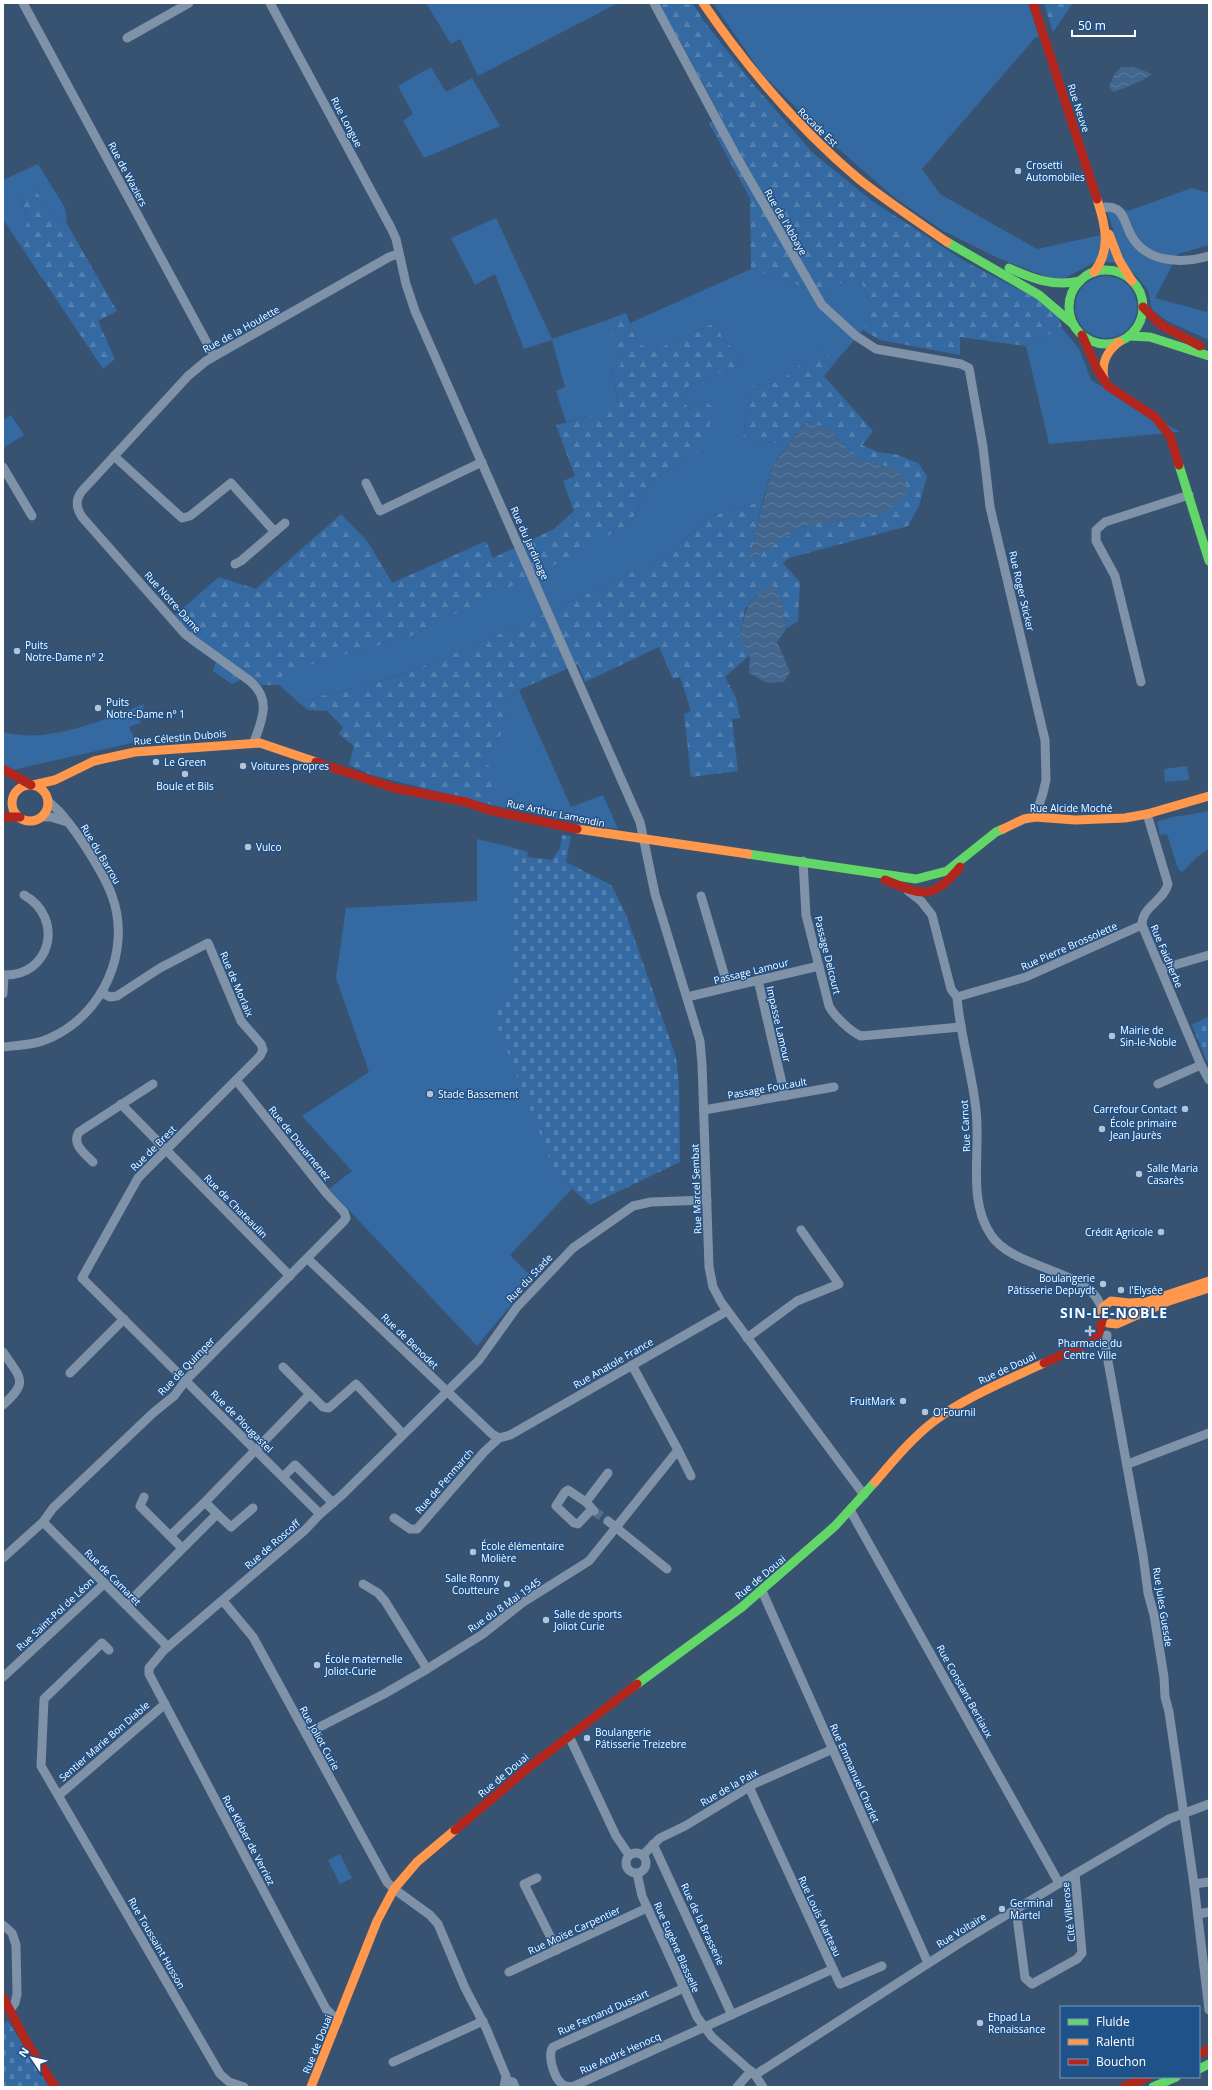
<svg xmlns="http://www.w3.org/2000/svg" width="1212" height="2090" viewBox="0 0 1212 2090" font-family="'Open Sans',sans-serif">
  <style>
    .grass { fill: #3569a1 }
    .forest { fill: url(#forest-firs) }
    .cemetery { fill: url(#cemetery-stones) }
    .water { fill: url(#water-waves) }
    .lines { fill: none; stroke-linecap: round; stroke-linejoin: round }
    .street-tunnel { stroke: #566d87; stroke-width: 9; stroke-dasharray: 9 4.5; stroke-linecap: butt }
    .street { stroke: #7f92a7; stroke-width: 9 }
    .fast { stroke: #63d668; stroke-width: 9 }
    .slow { stroke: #ff974d; stroke-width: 9 }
    .jam { stroke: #b3261e; stroke-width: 9 }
    .poi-dot { fill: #b9c3ce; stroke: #20528a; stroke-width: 1.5 }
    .labels { text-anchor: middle; stroke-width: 3; stroke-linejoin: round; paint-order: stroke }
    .street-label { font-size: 10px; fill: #fff; stroke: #20528a }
    .poi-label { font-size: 10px; fill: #fff; stroke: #20528a; text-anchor: start }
    .district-label { font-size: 14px; font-weight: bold; letter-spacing: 1px; fill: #fff; stroke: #20528a }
  </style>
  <defs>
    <pattern id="forest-firs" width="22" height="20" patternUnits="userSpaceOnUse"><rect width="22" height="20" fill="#3569a1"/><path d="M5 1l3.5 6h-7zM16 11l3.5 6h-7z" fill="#5380af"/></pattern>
    <pattern id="cemetery-stones" width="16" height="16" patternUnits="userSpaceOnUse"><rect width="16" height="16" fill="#3569a1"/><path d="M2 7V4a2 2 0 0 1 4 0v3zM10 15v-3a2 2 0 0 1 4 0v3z" fill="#5380af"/></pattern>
    <pattern id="water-waves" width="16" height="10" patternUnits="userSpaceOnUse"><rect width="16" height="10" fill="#42668d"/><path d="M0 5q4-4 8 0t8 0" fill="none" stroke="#5e7d9e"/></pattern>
  </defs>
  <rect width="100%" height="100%" fill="#385372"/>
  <g class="grass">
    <path d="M426,3H618L478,76L460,39L451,44Z"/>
    <path d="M713,3H1028L1039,36L1034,39L922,169L940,194L1037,249L1114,232L1103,201L1128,211L1192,188L1209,193V245L1178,254L1155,298L1207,312L1209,287V340L1167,321L1152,310L1148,290L1125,263L1097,261L1063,279L1050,278L1000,259L942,230L895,198L834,145L762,74Z"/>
    <path d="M431,67L446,92L472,78L500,126L424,158L403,121L413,114L398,86Z"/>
    <path d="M38,164L65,208L67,224L48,210L33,186L21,194L27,222L22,248L3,219V180Z"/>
    <path d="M496,218L552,339L607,320L621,365L612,369L619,410L566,422L556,391L565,387L552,340L524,349L495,274L475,285L451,238Z"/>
    <path d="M751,269L822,293L858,275L873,308L863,330L836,361L818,350L779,382L750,387L743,439L788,445L773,465L763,501L710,516L667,556L525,623L449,656L392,678L298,702L279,685L283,672L411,636L631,523L651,480L703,450L706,402L689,409L682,399L689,385L736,367L739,354L723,340L716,322L653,351L637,342L630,323Z"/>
    <circle cx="1106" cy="307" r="31"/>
    <path d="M1062,328L1079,349L1091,380L1180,432L1049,444L1026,346Z"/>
    <path d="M11,415L24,435L3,448V420Z"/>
    <path d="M519,690L571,807L603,795L618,829L572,822L492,805L483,762L501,734L511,696Z"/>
    <path d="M144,704L140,723L129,727L136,742L8,771L3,766V732C50,744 100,721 144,704Z"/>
    <path d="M1187,766L1189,780L1165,782L1164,769Z"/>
    <path d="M1209,811V849L1197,857L1182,872L1178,869L1167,834L1160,835L1157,822C1173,815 1192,815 1209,811Z"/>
    <path d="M477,839L511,847V999L556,1174L572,1189L510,1255L533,1278L477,1346L329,1189L352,1171L302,1116L369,1072L336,978L346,908L477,901Z"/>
    <path d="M340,1854L352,1878L340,1884L328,1860Z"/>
  </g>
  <g class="forest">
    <path d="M659,3H693L703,20L753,84L812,152L872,201L966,262L1041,301L1059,317L1062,328L1026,346L960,337V355L880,340L863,330L873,308L858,275L822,293L751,269L750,198L709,123L721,117Z"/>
    <path d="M1045,3H1073L1053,32L1044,4Z"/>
    <path d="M33,186L48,210L67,224L117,311L98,321L115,359L103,369L22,248L27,222L21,193Z"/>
    <path d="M626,313L637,342L653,351L716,322L723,340L739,354L736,367L689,385L682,399L689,409L706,402L714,408L703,450L651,480L631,523L568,558L411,636L284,672L279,685H262L249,676L232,684L213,671L216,662L192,646L168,621L219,577L256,589L341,514L368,542L392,583L486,541L493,558L554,529L574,511L563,481L575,476L556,425L619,409L612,369L621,365L607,320Z"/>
    <path d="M818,350L836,361L824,376L873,431L862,445L878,452L898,455L918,463L927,476L919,506L908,526L789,558L783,563L800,582L798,621L786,629L782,600L756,595L745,609L740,637L750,655L725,677L736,698L740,718L732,719L738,771L691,777L684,714L691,711L680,677L673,679L659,647L585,682L578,664L519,690L511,696L501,734L483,762L497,772L492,805L371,775L349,765L354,746L339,734L343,727L327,711L308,710L298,702L393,678L449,656L525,623L667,556L710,516L763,501L749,561L801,527L888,512L897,469L857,459L829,428L806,422L788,445L743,439L750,387L779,382Z"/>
  </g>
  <g class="cemetery">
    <path d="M562,835L571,836L566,862L611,885L625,912L676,1057L679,1085L680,1162L590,1205L556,1174L494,1018L496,1003L511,999V847L528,852L527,857L552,860L560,848Z"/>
    <path d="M1209,1016V1061L1207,1062L1192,1025Z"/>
    <path d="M8,2021L49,2087H3V2024Z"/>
  </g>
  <g class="water">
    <path d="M1121,67H1134L1152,74L1141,81L1114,92L1109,87L1114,75Z"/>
    <path d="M806,422L829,428L857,459L897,469L910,491L888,512L801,527L748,562L773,465Z"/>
    <path d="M771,584L782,600L786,629L777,642L790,672L784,682L767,683L749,673L750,655L740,637C746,608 746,601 771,584Z"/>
  </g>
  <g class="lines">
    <path class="street-tunnel" d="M594,1511L608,1521"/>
    <g class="street">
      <path d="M23,3L214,356"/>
      <path d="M270,3L391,228L396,239L406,284L415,311L640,822L655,894L700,1041L702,1064L709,1267L713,1287L721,1302L864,1495"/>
      <path d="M654,3L735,154L822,305L856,336L876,349L961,364L969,368L983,447L990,507L1045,740L1046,780L1043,793L1035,817"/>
      <path d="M127,38L189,3"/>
      <path d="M1101,208C1106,207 1111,206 1116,209C1125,214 1126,227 1131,235C1146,263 1182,264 1209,256"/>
      <path d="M114,456L182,518L190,516L231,483L275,532"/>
      <path d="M3,467L32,516"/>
      <path d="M366,483L380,511L482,462"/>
      <path d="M235,564L241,561L285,523"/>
      <path d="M1141,682L1115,576L1096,541V530L1105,522L1189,495"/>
      <path d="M254,742C262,719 272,700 250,681L185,634L82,517C76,508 75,500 82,491L188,376L206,361L389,257L398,254"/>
      <path d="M1147,814L1168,884C1164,901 1142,906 1142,925L1201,1065L1158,1084"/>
      <path d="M42,817H51L67,822"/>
      <path d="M803,861L806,915L829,1006C834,1016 851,1032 861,1036L961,1027"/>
      <path d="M908,891L921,901L932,915L951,989L957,997C960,1035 972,1072 976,1110C981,1151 967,1200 991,1235C1013,1270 1096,1270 1102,1311"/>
      <path d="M701,896L728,987"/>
      <path d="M1161,969L1209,955"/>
      <path d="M3,975C51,977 65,918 24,895"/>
      <path d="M758,980L785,1096"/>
      <path d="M102,993L110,997L117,996L160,968L208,943L241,1021L261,1044L263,1050L260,1056L138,1178L82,1278L320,1514"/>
      <path d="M3,994L4,975"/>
      <path d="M687,997L819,966"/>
      <path d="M957,997L1026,977L1142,925"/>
      <path d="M3,1047C19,1045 36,1045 50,1038C103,1015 132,950 112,896C105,875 78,833 63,816C59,810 53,806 48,801"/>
      <path d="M1201,1065L1209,1080"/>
      <path d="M121,1104L290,1276"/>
      <path d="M704,1110L834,1087"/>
      <path d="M93,1162C85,1154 71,1144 79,1132L153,1084"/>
      <path d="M308,1259L492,1434L499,1438"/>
      <path d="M1107,1335L1106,1350L1143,1555L1148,1593L1154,1615L1164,1677L1165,1697L1169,1712L1194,1884L1209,2010"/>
      <path d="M747,1338L797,1301L839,1284L801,1230"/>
      <path d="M3,1352C21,1379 29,1381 3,1405"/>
      <path d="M283,1367L310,1394"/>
      <path d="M70,1373L124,1319"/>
      <path d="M678,1450L691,1476"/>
      <path d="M1128,1464L1209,1433"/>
      <path d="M283,1477L295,1465L333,1503"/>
      <path d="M144,1497L140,1506L182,1548"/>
      <path d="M586,1502L608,1473"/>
      <path d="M592,1509L578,1524L574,1523L556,1506L565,1492L568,1490L586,1502L594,1511"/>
      <path d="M850,1510L1059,1883"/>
      <path d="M217,1514L231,1527L253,1508"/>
      <path d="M394,1518L410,1529H417L484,1452L499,1438L510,1435L727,1311"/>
      <path d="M608,1521L667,1569"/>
      <path d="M43,1522L168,1647"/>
      <path d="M170,1536L205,1502"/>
      <path d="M3,1558L43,1522L53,1508L153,1413L174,1396L186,1380L344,1221L346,1218L344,1212L327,1194L236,1080"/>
      <path d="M363,1584L378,1593L385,1601L427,1669"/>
      <path d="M762,1591L928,1963"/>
      <path d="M223,1601L253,1637L387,1882L394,1889L430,1915L438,1924L465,1988L486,2028L506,2076L504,2087"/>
      <path d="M126,1605L217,1514L205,1502L310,1394L323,1407L329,1408L356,1384L403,1434"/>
      <path d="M109,1650L102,1643L44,1699L41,1766L220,2074L229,2082L244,2087"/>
      <path d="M3,1677L105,1583"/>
      <path d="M306,1734L384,1694L427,1669L483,1634L522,1603L589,1561L678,1450L632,1365"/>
      <path d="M569,1736L616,1836L629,1855"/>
      <path d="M59,1795L165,1704"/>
      <path d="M653,1844L732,2015"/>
      <circle cx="636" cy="1863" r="10"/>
      <path d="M643,1855L660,1838L685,1826L756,1783L833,1749"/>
      <path d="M637,1873L642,1896L697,2017L712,2037L755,2075L763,2087"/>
      <path d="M537,1878L524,1884L557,1950"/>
      <path d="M1194,1884L1209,1882"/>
      <path d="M1016,1909L1025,1978L1032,1984L1077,1959L1082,1953L1075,1874"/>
      <path d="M1198,1914L1209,1912"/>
      <path d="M3,1925L12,1933L16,1945L17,1994L15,2003L10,2010"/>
      <path d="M833,1969L840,1984L882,1966"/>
      <path d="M509,1972L647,1908"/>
      <path d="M684,1988L553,2047C547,2055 554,2078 562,2084C566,2087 570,2087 574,2086L833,1969L749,1787"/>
      <path d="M338,2021L326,2009L149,1674V1668L164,1650L305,1530L320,1514L342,1495L479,1360L517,1307L573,1248L633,1206L651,1202L707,1200"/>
      <path d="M393,2062L483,2021"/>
      <path d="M755,2075L963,1941L1075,1874L1169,1819L1209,1804"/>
      <path d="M506,2080L513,2082L515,2087"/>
      <path d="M737,2087L751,2071"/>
    </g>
    <g class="fast">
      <path d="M947,242L1039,295L1073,324"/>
      <path d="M1009,268C1033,279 1054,287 1080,281"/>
      <circle cx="1106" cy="307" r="37"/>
      <path d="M1129,336L1150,337L1209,356"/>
      <path d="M1179,465L1209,561"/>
      <path d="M748,854L916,879L947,871L996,832L1003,829"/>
      <path d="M637,1684L742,1607L835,1526L875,1482"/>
      <path d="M1199,2069L1209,2064"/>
      <path d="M1153,2087L1176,2077"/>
    </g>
    <g class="slow">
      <path d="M703,3C748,69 799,129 860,180C888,202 918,222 947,242"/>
      <path d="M1109,234L1119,260L1132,281"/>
      <path d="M1094,272C1112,249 1105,224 1097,199"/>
      <path d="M1104,379C1101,363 1106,352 1119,342"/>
      <circle cx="30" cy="803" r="18"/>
      <path d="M33,785L55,780L94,761L135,752L260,743L316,762"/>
      <path d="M577,829L748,854"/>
      <path d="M1003,829L1024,819L1035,817L1075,820L1125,818L1147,814L1209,796"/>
      <path d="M1209,1281L1146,1302L1129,1303L1111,1301L1103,1307L1102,1315L1108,1323L1117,1324L1169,1301L1209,1288"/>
      <path d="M875,1482C893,1461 911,1439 933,1422C965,1397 1008,1380 1044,1363"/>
      <path d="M311,2087L377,1921L394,1889L417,1862L455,1830"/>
    </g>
    <g class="jam">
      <path d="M1033,3L1097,199"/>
      <path d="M1143,307L1161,325L1200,346"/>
      <path d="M1082,335L1097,369L1108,386L1155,417L1170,436L1179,465"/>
      <path d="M316,762L394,788L466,802L489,810L577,829"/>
      <path d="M3,769L31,785"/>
      <path d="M3,817H20"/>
      <path d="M885,880C922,895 932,901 960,867"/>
      <path d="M1044,1363L1090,1342L1099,1333L1103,1317"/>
      <path d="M455,1830L528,1768L637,1684"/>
      <path d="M3,1997L27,2043L55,2087"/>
      <path d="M1199,2054L1209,2049"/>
      <path d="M1124,2087L1147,2077"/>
    </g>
  </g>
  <g class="poi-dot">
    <circle cx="1018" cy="171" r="4"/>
    <circle cx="17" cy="651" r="4"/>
    <circle cx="98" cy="708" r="4"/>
    <circle cx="156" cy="762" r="4"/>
    <circle cx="243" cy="766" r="4"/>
    <circle cx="185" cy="774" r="4"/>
    <circle cx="248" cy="847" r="4"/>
    <circle cx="1112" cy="1036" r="4"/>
    <circle cx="430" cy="1094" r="4"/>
    <circle cx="1185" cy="1109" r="4"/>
    <circle cx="1102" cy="1129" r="4"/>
    <circle cx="1139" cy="1174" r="4"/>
    <circle cx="1161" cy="1232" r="4"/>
    <circle cx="1103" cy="1284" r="4"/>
    <circle cx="1121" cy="1290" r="4"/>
    <path d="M1088 1325h4v4h4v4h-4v4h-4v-4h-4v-4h4z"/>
    <circle cx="903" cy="1401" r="4"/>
    <circle cx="925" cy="1412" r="4"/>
    <circle cx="473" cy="1552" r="4"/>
    <circle cx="507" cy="1584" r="4"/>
    <circle cx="546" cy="1620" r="4"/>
    <circle cx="317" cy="1665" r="4"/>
    <circle cx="587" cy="1738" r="4"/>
    <circle cx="1002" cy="1909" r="4"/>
    <circle cx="980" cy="2023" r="4"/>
  </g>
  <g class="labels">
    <g class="street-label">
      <text transform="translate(1079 108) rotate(72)" y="4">Rue Neuve</text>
      <text transform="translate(347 122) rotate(62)" y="4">Rue Longue</text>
      <text transform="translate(818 127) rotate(44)" y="4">Rocade Est</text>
      <text transform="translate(128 174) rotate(62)" y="4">Rue de Waziers</text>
      <text transform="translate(786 222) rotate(60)" y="4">Rue de l'Abbaye</text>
      <text transform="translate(241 329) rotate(-29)" y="4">Rue de la Houlette</text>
      <text transform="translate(530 543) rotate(66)" y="4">Rue du Jardinage</text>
      <text transform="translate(1022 591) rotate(77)" y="4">Rue Roger Sticker</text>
      <text transform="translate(173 602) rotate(48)" y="4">Rue Notre-Dame</text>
      <text transform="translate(180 737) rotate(-5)" y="4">Rue Célestin Dubois</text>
      <text x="1071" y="812">Rue Alcide Moché</text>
      <text transform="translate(556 813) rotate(12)" y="4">Rue Arthur Lamendin</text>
      <text transform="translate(101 854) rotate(59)" y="4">Rue du Barrou</text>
      <text transform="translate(1069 946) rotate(-24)" y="4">Rue Pierre Brossolette</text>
      <text transform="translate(828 955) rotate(76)" y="4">Passage Delcourt</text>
      <text transform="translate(1167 956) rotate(67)" y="4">Rue Faidherbe</text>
      <text transform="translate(751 971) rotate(-14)" y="4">Passage Lamour</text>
      <text transform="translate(237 984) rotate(67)" y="4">Rue de Morlaix</text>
      <text transform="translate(779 1024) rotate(77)" y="4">Impasse Lamour</text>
      <text transform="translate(767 1088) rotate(-10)" y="4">Passage Foucault</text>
      <text transform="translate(965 1126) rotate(-93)" y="4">Rue Carnot</text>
      <text transform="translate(300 1143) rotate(51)" y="4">Rue de Douarnenez</text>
      <text transform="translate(153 1148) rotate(-45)" y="4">Rue de Brest</text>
      <text transform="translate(696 1189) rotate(-92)" y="4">Rue Marcel Sembat</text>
      <text transform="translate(236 1206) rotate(45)" y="4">Rue de Chateaulin</text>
      <text transform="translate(529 1278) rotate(-47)" y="4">Rue du Stade</text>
      <text transform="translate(410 1341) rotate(44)" y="4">Rue de Benodet</text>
      <text transform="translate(613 1363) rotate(-30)" y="4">Rue Anatole France</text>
      <text transform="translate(186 1366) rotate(-46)" y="4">Rue de Quimper</text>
      <text transform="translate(1007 1368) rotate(-25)" y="4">Rue de Douai</text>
      <text transform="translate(242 1421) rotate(45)" y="4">Rue de Plougastel</text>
      <text transform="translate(444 1481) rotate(-49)" y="4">Rue de Penmarch</text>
      <text transform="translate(272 1544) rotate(-41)" y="4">Rue de Roscoff</text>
      <text transform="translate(113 1577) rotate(45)" y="4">Rue de Camaret</text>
      <text transform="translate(760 1577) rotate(-40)" y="4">Rue de Douai</text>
      <text transform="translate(504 1605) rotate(-35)" y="4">Rue du 8 Mai 1945</text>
      <text transform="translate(1163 1607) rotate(81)" y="4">Rue Jules Guesde</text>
      <text transform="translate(55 1614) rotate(-43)" y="4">Rue Saint-Pol de Léon</text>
      <text transform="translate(965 1691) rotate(61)" y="4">Rue Constant Bertiaux</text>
      <text transform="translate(320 1738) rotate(61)" y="4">Rue Joliot Curie</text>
      <text transform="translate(104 1741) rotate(-41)" y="4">Sentier Marie Bon Diable</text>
      <text transform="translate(855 1773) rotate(66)" y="4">Rue Emmanuel Charlet</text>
      <text transform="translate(503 1775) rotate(-40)" y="4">Rue de Douai</text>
      <text transform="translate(729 1787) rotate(-30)" y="4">Rue de la Paix</text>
      <text transform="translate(249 1840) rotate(62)" y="4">Rue Kléber de Verriez</text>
      <text transform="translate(1068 1912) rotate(-96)" y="4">Cité Villerose</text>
      <text transform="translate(820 1916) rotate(65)" y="4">Rue Louis Marteau</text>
      <text transform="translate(703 1924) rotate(65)" y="4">Rue de la Brasserie</text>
      <text transform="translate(574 1930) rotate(-25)" y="4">Rue Moïse Carpentier</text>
      <text transform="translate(961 1930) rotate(-32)" y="4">Rue Voltaire</text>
      <text transform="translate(157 1943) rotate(60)" y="4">Rue Toussaint Husson</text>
      <text transform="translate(677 1947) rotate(66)" y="4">Rue Eugène Blasselle</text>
      <text transform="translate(603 2012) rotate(-24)" y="4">Rue Fernand Dussart</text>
      <text transform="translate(317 2044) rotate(-68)" y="4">Rue de Douai</text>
      <text transform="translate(620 2053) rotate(-24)" y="4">Rue André Henocq</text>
    </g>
    <g class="poi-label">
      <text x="1026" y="169">Crosetti<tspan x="1026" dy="12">Automobiles</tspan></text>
      <text x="25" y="649">Puits<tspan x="25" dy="12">Notre-Dame n° 2</tspan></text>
      <text x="106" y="706">Puits<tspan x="106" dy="12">Notre-Dame n° 1</tspan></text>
      <text x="164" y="766">Le Green</text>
      <text x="251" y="770">Voitures propres</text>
      <text x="185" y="790" text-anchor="middle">Boule et Bils</text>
      <text x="256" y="851">Vulco</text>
      <text x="1120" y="1034">Mairie de<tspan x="1120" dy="12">Sin-le-Noble</tspan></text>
      <text x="438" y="1098">Stade Bassement</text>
      <text x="1177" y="1113" text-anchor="end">Carrefour Contact</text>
      <text x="1110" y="1127">École primaire<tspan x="1110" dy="12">Jean Jaurès</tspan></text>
      <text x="1147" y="1172">Salle Maria<tspan x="1147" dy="12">Casarès</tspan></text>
      <text x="1153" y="1236" text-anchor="end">Crédit Agricole</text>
      <text x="1095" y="1282" text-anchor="end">Boulangerie<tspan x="1095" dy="12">Pâtisserie Depuydt</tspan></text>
      <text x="1129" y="1294">l'Elysée</text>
      <text x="1090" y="1347" text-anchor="middle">Pharmacie du<tspan x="1090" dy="12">Centre Ville</tspan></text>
      <text x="895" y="1405" text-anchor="end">FruitMark</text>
      <text x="933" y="1416">O'Fournil</text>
      <text x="481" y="1550">École élémentaire<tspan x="481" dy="12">Molière</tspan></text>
      <text x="499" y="1582" text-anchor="end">Salle Ronny<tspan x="499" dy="12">Coutteure</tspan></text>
      <text x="554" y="1618">Salle de sports<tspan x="554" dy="12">Joliot Curie</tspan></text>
      <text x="325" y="1663">École maternelle<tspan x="325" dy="12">Joliot-Curie</tspan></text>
      <text x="595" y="1736">Boulangerie<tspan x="595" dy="12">Pâtisserie Treizebre</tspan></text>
      <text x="1010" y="1907">Germinal<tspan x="1010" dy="12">Martel</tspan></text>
      <text x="988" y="2021">Ehpad La<tspan x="988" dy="12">Renaissance</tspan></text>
    </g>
    <g class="district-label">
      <text x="1114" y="1318">SIN-LE-NOBLE</text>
    </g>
  </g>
  <rect width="1212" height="2090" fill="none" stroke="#ffffff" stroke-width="8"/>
  <rect x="1060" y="2006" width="140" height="72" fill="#20528a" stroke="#7997b9"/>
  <rect x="1068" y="2019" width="20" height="6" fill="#63d668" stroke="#7997b9"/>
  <text x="1096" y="2026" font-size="12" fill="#ffffff">Fluide</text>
  <rect x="1068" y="2039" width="20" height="6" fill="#ff974d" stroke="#7997b9"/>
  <text x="1096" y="2046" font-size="12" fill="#ffffff">Ralenti</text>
  <rect x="1068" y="2059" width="20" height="6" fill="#b3261e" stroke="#7997b9"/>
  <text x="1096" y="2066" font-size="12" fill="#ffffff">Bouchon</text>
  <g transform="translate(32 2058) rotate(305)" stroke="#20528a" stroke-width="3" paint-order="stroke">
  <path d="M0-3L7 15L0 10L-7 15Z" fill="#ffffff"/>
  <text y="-6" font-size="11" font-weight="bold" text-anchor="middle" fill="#ffffff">N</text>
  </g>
  <path d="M1072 30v6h63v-6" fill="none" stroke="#ffffff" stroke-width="2"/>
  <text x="1078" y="30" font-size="12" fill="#ffffff" stroke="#20528a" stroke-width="3" paint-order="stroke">50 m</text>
</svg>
